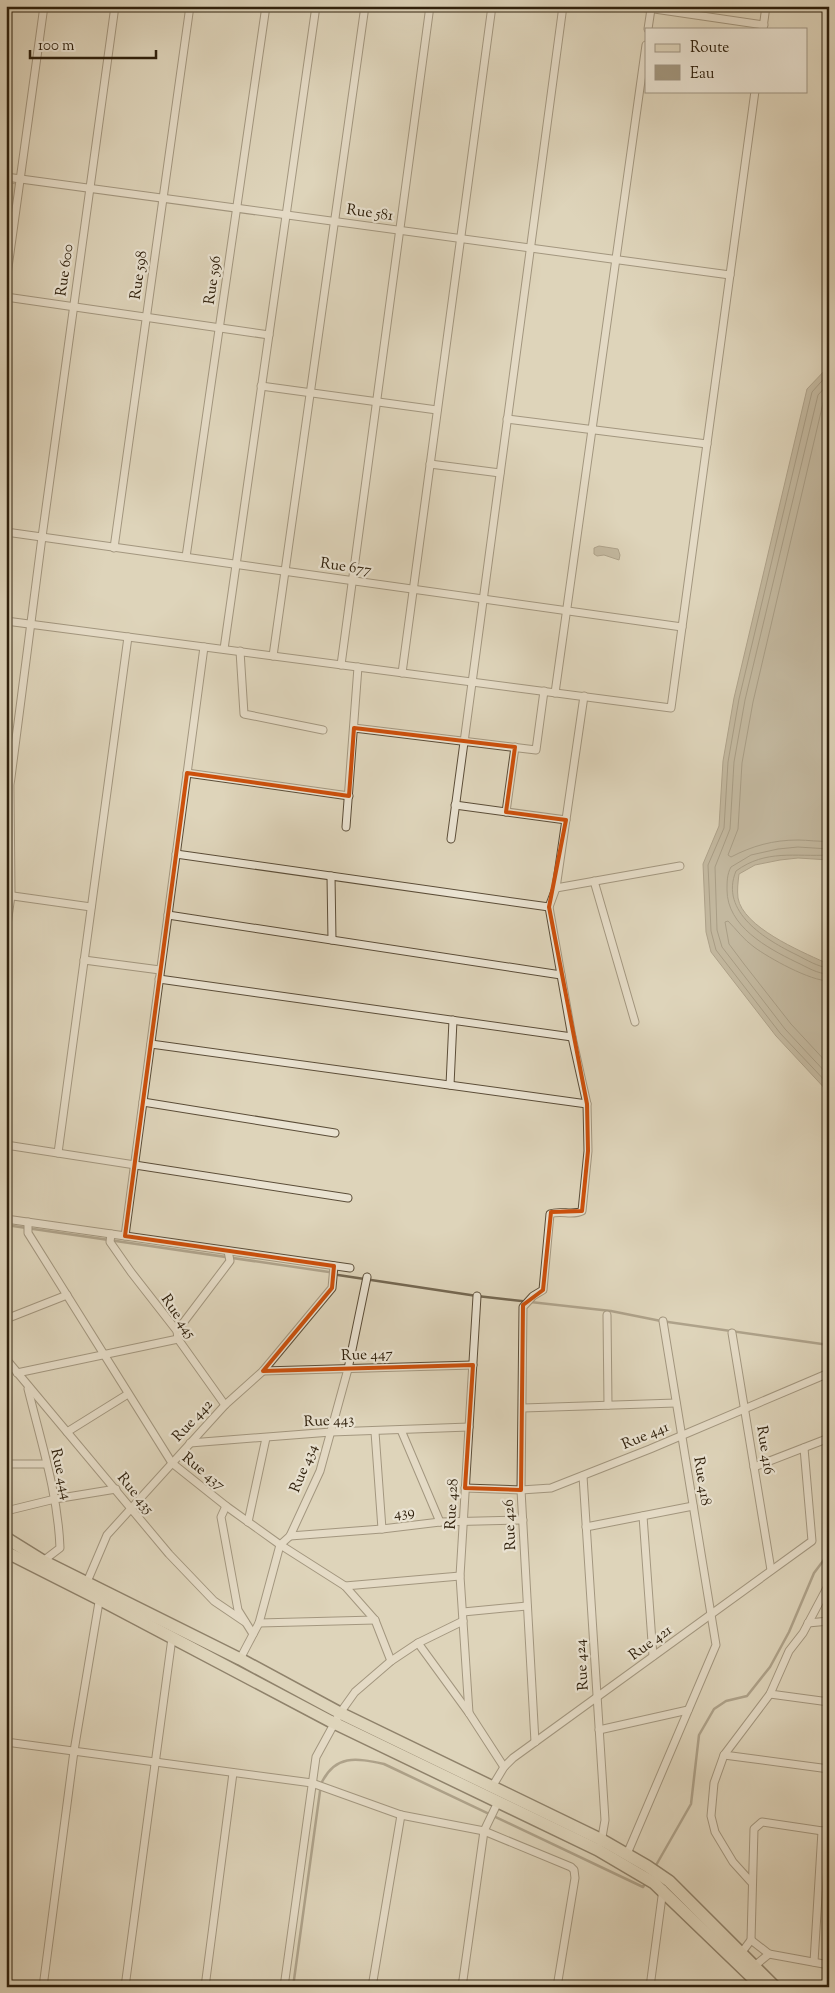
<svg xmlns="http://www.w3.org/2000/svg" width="835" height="1993" viewBox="0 0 835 1993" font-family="'Sorts Mill Goudy',serif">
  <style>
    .green { fill: #c0b59c; stroke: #786a54 }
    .water { fill: #a2977f; stroke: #746751 }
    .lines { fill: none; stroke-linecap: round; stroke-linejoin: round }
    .shore { stroke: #685c46; stroke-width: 1 }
    .stream { stroke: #746751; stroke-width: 2.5 }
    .minor-casing { stroke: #5b4d38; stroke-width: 9 }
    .primary-casing { stroke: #2f200c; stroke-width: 14 }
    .minor { stroke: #eae3d2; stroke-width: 7 }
    .primary { stroke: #ded4ba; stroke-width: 11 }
    .marked { fill: none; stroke: #cc500c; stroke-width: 4; stroke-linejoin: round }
    .labels { text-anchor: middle; stroke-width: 4.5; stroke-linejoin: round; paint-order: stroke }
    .street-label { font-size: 15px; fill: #2f200c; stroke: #eae3d2 }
  </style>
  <rect width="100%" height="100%" fill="#ded4ba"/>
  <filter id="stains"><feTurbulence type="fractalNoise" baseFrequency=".004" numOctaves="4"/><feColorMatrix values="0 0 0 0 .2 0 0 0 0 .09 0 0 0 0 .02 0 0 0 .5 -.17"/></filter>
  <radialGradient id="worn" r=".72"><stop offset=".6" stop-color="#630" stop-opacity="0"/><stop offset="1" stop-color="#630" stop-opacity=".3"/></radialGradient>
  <path class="green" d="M6,182L16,184L6,253Z"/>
  <g class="water">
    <path d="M829,366V860L798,858L780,860L755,865L739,874C738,882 737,890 738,898C743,927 800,951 824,962L829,963V1093L776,1036L711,952L706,932L703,864L719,826L723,761L734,698L807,389Z"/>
    <path d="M599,546L618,549L620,555L619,560L604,555L597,556L594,554V548Z"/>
  </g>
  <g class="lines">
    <g class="shore">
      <path d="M829,373L812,392L739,699L728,762L724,828L708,865L711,931L716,950L780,1033L829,1085"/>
      <path d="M829,383L818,395L745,700L734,762L730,829L715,867L717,930L722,947L785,1029L829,1076"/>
      <path d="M829,394L824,399L753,702L742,763L738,829L728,855L731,857C752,846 773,840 798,840C808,840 818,842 829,841"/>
      <path d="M829,849L798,847L778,849L751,855L731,867C727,874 727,882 727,890C727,926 767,948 796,962C807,967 817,974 829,974"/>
      <path d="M829,855C795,857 766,849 736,871C719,912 766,940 797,955C807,960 818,967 829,968"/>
      <path d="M829,981C810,981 769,958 754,947C744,940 736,929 728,921L725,922L729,944L744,964L791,1024L829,1065"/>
    </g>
    <g class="stream">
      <path d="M6,1225L329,1272"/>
      <path d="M338,1275L477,1296L611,1311L661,1321L829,1345"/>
      <path d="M655,1867L691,1804L699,1735L714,1709L726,1701L747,1696L770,1667L789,1632L814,1573L829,1553"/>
      <path d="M293,1987L321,1784C335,1754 356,1758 384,1764L643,1887L646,1882"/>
    </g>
    <g class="minor-casing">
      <g id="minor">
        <path d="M634,6L764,25"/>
        <path d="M763,28L766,6"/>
        <path d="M648,29L651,9"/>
        <path d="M6,177L730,275"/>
        <path d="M6,282L44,6"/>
        <path d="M6,297L269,335"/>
        <path d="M261,386L437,410"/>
        <path d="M507,419L707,444"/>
        <path d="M430,464L500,473"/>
        <path d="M6,532L682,627"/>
        <path d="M114,548L190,6"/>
        <path d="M186,557L266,6"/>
        <path d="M6,621L671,708L755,91"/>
        <path d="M224,649L316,6"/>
        <path d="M240,651L244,714L323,730"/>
        <path d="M273,656L365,6"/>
        <path d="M341,665L430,6"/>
        <path d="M402,673L492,6"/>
        <path d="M555,693L646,45"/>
        <path d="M354,728L536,750L544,691"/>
        <path d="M187,773L349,796"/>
        <path d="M455,805L566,820"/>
        <path d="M506,812L515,747"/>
        <path d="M346,827L358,667"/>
        <path d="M451,839L563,6"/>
        <path d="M176,854L549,907"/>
        <path d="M331,876L332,940"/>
        <path d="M594,881L635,1022"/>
        <path d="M556,888L680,866"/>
        <path d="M6,895L91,907"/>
        <path d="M168,915L561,975"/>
        <path d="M6,933L11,895L10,785L42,537L115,6"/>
        <path d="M84,960L160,970"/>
        <path d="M159,979L572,1037"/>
        <path d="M151,1044L587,1104"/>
        <path d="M450,1085L453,1020"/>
        <path d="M143,1102L335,1133"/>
        <path d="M6,1145L348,1198"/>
        <path d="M58,1153L128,637"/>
        <path d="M6,1219L350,1268"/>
        <path d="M28,1222V1233L172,1463L226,1506L279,1544L345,1586L375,1620L391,1661"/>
        <path d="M111,1234L110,1242L131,1272L177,1331L178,1339L225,1405"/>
        <path d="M125,1236L204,647"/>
        <path d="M607,1315L608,1405"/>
        <path d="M6,1319L67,1295"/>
        <path d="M177,1331L230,1261L228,1251"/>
        <path d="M732,1333L771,1570"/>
        <path d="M6,1359L169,1554L214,1601L245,1622"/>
        <path d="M263,1371L473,1365"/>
        <path d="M17,1373L178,1339"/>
        <path d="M28,1389C41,1442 58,1494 60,1548L43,1561"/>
        <path d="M523,1408L676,1403"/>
        <path d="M401,1430L440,1522"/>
        <path d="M67,1432L128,1394"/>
        <path d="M375,1432L382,1529"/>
        <path d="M190,1443L331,1432L469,1427"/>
        <path d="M6,1464H46"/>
        <path d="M754,1467L829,1438"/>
        <path d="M583,1476L605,1820L601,1843"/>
        <path d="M465,1488L521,1490L551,1488L650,1449L829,1373"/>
        <path d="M226,1506L221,1517L238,1610L253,1634"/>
        <path d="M6,1511L55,1499L116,1489"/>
        <path d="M643,1516L653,1656"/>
        <path d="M248,1522L266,1438"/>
        <path d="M586,1527L693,1506"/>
        <path d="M290,1536L382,1529L440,1522L523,1520"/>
        <path d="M87,1582L107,1535L225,1405L263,1371L332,1288L334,1266"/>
        <path d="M345,1586L460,1576"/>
        <path d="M463,1612L527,1606"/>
        <path d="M259,1623L375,1620"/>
        <path d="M808,1623L829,1621"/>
        <path d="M418,1643L469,1713L504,1767"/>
        <path d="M240,1659L259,1623L280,1545L290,1536L320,1471L348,1369L367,1277"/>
        <path d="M770,1694L829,1702"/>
        <path d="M469,1713L460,1576L477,1296"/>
        <path d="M599,1730L688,1710"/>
        <path d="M6,1742L312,1783L401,1815L484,1831L571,1867L574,1870L575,1878L557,1987"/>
        <path d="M535,1742L521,1490L523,1307L533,1296L543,1290L550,1214C560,1210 573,1216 582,1211L588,1151L587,1104L572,1037L549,907L556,888L584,696"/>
        <path d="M724,1755L829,1769"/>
        <path d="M492,1787L504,1767L513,1758L812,1541L804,1448"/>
        <path d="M627,1854L716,1645L663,1321"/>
        <path d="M752,1883L733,1862L715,1832L711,1816L714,1783L724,1755L770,1694L789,1651L803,1633L829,1584"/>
        <path d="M751,1940L769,1954L829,1965"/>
        <path d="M742,1952L751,1940L754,1829L762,1822L829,1832"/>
        <path d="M814,1962L822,1831"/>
        <path d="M752,1968L769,1954"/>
        <path d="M43,1987L74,1751L100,1596"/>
        <path d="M125,1987L172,1638"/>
        <path d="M205,1987L233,1773"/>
        <path d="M284,1987L316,1757L340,1713L355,1692L391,1661L418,1643L463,1621"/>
        <path d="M372,1987L401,1815"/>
        <path d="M462,1987L484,1831L498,1802"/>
        <path d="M650,1987L663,1889"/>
      </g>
    </g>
    <g class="primary-casing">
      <g id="primary">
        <path d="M6,1538L43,1561L240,1659L340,1713L602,1840L647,1866L669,1881L775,1987"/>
        <path d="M6,1552L99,1599L330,1721L598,1850L654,1883L762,1987"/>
      </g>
    </g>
    <use href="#minor" class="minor"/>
    <use href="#primary" class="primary"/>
  </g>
  <path d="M0 0H835V1993H0ZM354,728L515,747L506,812L566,820L549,907L587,1104L588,1151L582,1211L551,1212L543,1290L523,1305L521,1490L465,1488L473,1365L263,1371L332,1288L334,1266L125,1236L187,773L349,796Z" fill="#ded4ba" fill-opacity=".55" fill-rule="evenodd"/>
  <path class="marked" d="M354,728L515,747L506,812L566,820L549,907L587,1104L588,1151L582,1211L551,1212L543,1290L523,1305L521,1490L465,1488L473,1365L263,1371L332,1288L334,1266L125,1236L187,773L349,796Z"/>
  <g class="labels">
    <g class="street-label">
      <text transform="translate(370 212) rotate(8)" y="5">Rue 581</text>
      <text transform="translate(64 270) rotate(-82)" y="5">Rue 600</text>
      <text transform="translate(138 275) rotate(-82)" y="5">Rue 598</text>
      <text transform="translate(212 280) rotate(-82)" y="5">Rue 596</text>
      <text transform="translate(346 566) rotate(8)" y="5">Rue 677</text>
      <text transform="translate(179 1316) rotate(56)" y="5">Rue 445</text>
      <text transform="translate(367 1354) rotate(-2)" y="5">Rue 447</text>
      <text transform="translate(192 1420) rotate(-47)" y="5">Rue 442</text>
      <text transform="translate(329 1420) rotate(-3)" y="5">Rue 443</text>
      <text transform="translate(645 1435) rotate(-23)" y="5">Rue 441</text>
      <text transform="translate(766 1450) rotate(81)" y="5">Rue 416</text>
      <text transform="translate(303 1468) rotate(-68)" y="5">Rue 434</text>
      <text transform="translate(204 1471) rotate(39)" y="5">Rue 437</text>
      <text transform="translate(62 1474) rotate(77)" y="5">Rue 444</text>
      <text transform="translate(703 1481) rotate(81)" y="5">Rue 418</text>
      <text transform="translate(136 1493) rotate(51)" y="5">Rue 435</text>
      <text transform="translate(451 1504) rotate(-87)" y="5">Rue 428</text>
      <text transform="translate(404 1512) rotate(-7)" y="5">439</text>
      <text transform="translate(509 1525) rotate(-93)" y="5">Rue 426</text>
      <text transform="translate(650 1642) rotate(-36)" y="5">Rue 421</text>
      <text transform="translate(581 1665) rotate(-94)" y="5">Rue 424</text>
    </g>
  </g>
  <rect width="835" height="1993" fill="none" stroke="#ded4ba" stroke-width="25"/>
  <rect x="8" y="8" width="820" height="1978" fill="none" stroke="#2f200c" stroke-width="2.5"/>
  <rect x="12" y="12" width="810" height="1968" fill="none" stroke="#2f200c"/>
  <rect x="645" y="28" width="162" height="65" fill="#eae3d2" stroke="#9f9583"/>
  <rect x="655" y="44" width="25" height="8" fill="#ded4ba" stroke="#9f9583"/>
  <text x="690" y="52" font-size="15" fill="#2f200c">Route</text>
  <rect x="655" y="65" width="25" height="15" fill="#a2977f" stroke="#9f9583"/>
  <text x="690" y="78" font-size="15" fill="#2f200c">Eau</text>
  <path d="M30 50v8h126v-8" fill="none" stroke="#2f200c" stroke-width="2.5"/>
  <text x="38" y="50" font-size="15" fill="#2f200c" stroke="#eae3d2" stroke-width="4" paint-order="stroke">100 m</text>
  <rect width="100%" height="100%" filter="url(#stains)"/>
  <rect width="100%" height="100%" fill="url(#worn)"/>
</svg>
